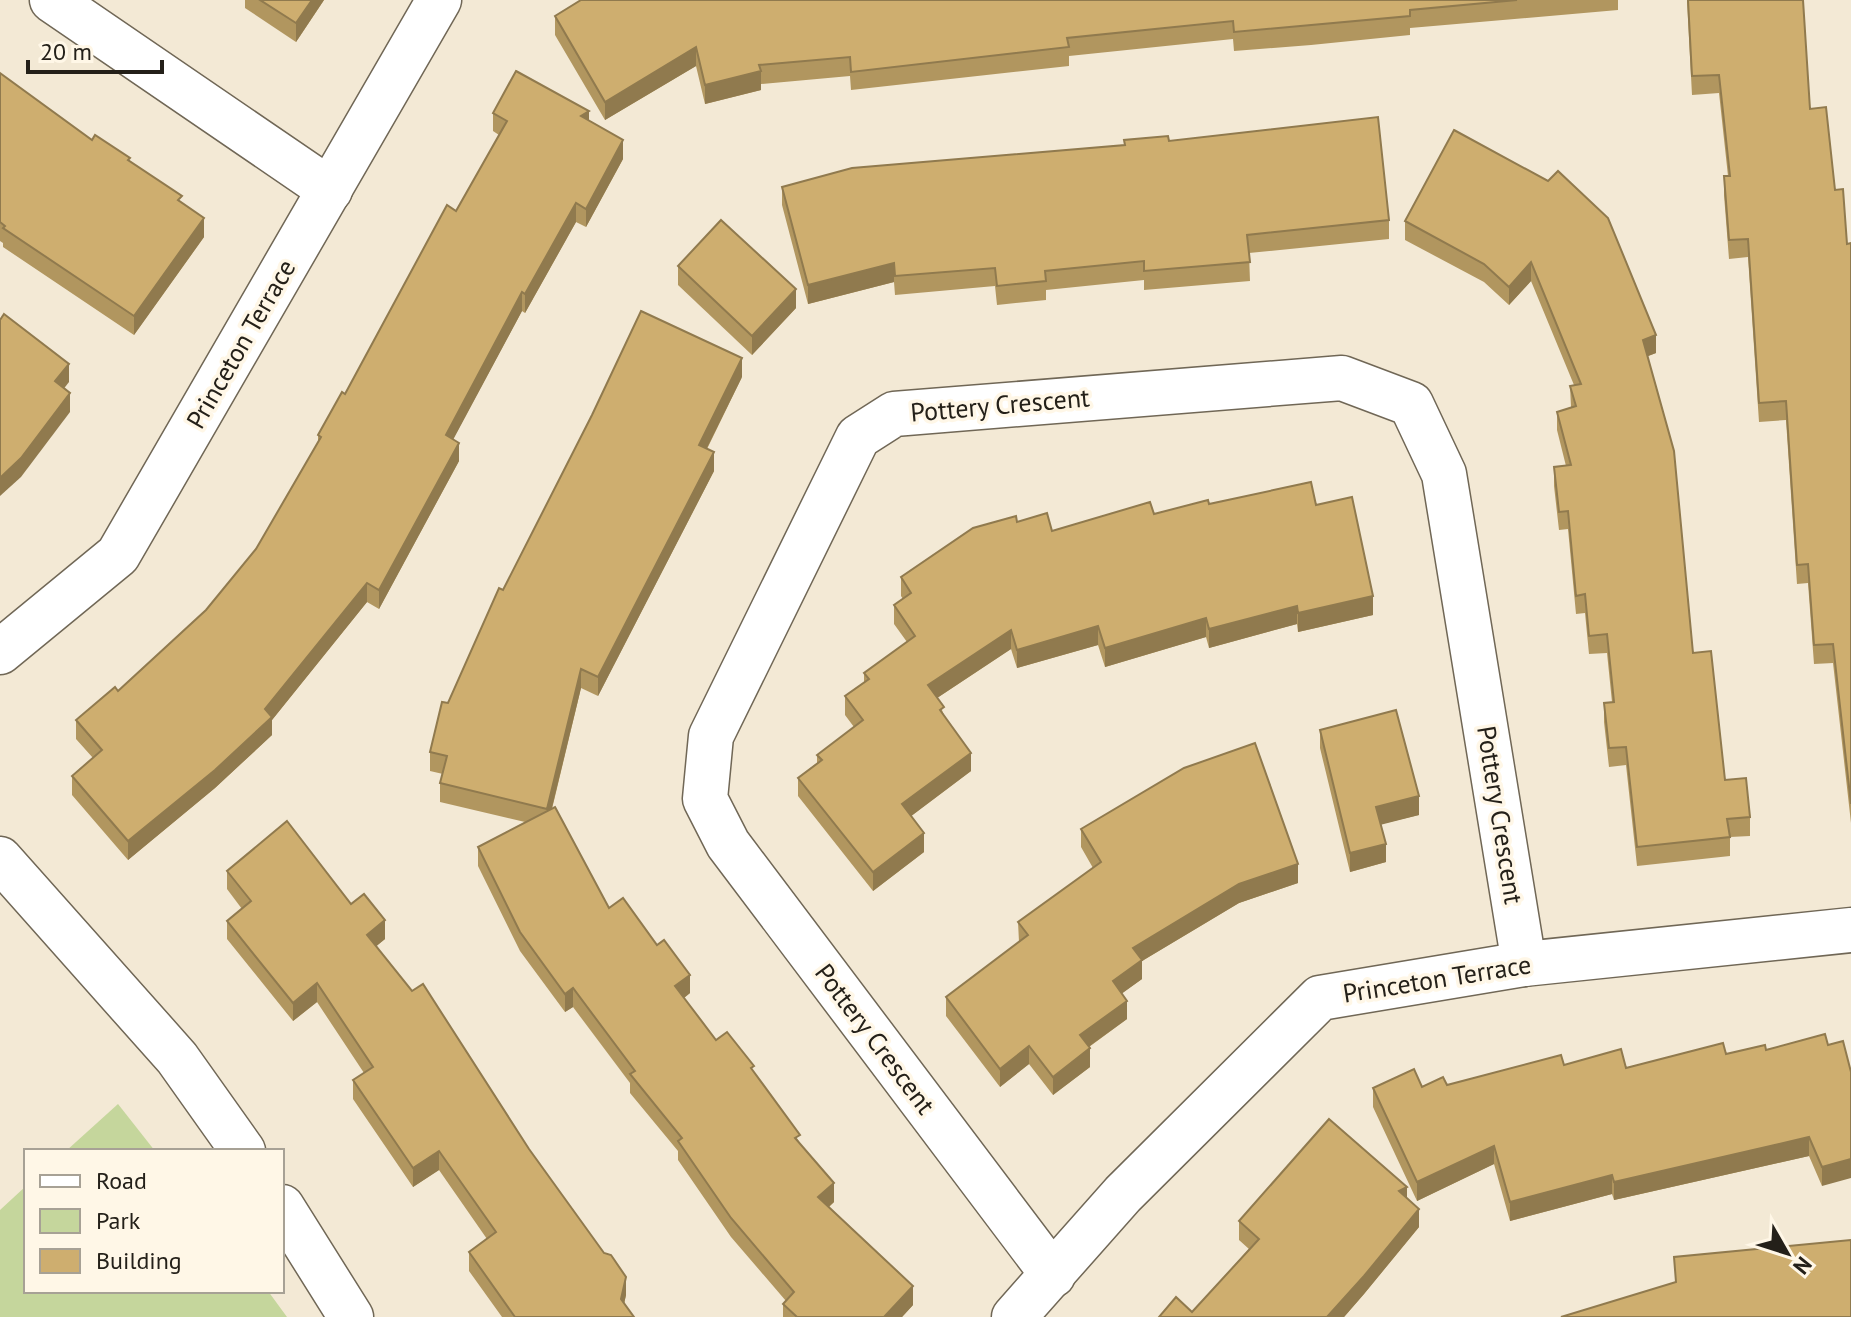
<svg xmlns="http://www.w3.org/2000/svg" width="1851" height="1317" viewBox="0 0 1851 1317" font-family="'PT Sans',sans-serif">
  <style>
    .green { fill: #c5d69c }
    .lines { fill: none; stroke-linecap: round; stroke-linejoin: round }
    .minor-casing { stroke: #706756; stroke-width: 47 }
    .minor { stroke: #fff; stroke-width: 44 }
    .wall { fill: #b1965f }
    .shaded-wall { fill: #907a4e }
    .building { fill: #ceae6f; stroke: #907a4e; stroke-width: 2 }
    .labels { text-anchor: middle; stroke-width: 7; stroke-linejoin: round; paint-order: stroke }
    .street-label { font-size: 26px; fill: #242019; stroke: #fff7e7 }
  </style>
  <rect width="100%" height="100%" fill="#f3e9d5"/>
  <g class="green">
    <path d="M118,1104L155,1151H66Z"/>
    <path d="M26,1186V1291H268L287,1317H0V1210Z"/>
  </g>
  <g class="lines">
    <g class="minor-casing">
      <g id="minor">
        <path d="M52,0L330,190"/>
        <path d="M0,652L118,555L439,0"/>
        <path d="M0,859L177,1058L243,1151"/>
        <path d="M282,1207L351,1317"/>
        <path d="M1053,1275L728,844L705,799L711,736L858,437L894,414L1342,378L1411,404L1444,474L1524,964"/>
        <path d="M1014,1317L1123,1194L1320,998L1524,964L1851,930"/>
      </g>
    </g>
    <use href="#minor" class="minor"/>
  </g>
  <g class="wall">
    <path d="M245,0H324L296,42L245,8Z"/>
    <path d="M581,0H1618V10L1410,28V35L1311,45L1234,51L1233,39L1069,56V66L851,90L850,76L761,84V90L705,104L696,66L605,120L555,35V16Z"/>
    <path d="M1687,0H1793L1810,109L1835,190L1847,244L1851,243V823L1833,663L1814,664L1808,583L1797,584L1786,420L1759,422L1748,257L1729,259L1724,195V176H1728L1719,93L1692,95Z"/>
    <path d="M0,73L92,140L130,161L182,203L204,237L134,335L3,247V243L0,241Z"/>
    <path d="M493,113L589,121L623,159L586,227L576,222L525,313L522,311L453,439L459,461L379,609L367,602L272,720V735L215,788L128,860L72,795V776L93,758L76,739V720L118,691L206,610L256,549L318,444V435L345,394L456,211L499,135L493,131Z"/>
    <path d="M1454,130L1656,353L1648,356L1693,653L1725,780L1750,817V836L1730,837V856L1637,866L1626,765L1609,767L1604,722V703L1612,702L1607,653L1589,654L1585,613L1576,614L1568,529L1559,530L1554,486V467L1566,466L1557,430V412L1571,407L1570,386L1574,385L1531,281L1509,305L1484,282L1405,240V221Z"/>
    <path d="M1169,141L1389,220V239L1249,253L1250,281L1144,290V280L1046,290V300L997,305L995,286L895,295L894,282L808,304L782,205V187Z"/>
    <path d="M678,266L796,308L752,355L678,285Z"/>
    <path d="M742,377L707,449L714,471L598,696L581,688L552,809L609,908L690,993L684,998L716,1040L754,1072L800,1143L834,1202L829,1207L913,1305L902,1317H783V1304L786,1301L731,1237L678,1160V1151L630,1093V1083L573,1007L565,1012L520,951L478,866V847L525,822L440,802V783L443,774L430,771V752L503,590Z"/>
    <path d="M1209,504L1316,505L1373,615L1298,632L1297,624L1209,648L1206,637L1105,667L1098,645L1017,668L1011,649L937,698L944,715L971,771L911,816L924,852L873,891L798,796V778L817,763V755L854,727L845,715V696L864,682V673L907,642L894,624V605L903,599L901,596V577L1017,522L1052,531Z"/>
    <path d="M1320,730L1419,815L1381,824L1386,862L1350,872L1320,748Z"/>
    <path d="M1081,829L1298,883L1239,903L1142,961V979L1122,993L1127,1019L1089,1047L1090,1067L1053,1095L1029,1064L1000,1087L946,1016V997L1019,942L1018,922L1093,868L1081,847Z"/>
    <path d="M227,871L351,904L385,939L376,946L529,1149L626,1295L624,1304L634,1317H502L469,1271V1252L487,1239L439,1170L413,1187L353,1099V1080L364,1073L317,1002L293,1021L227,939V921L242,909L227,889Z"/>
    <path d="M1825,1034L1822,1186L1809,1156L1614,1200L1612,1194L1510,1221L1494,1164L1417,1201L1373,1107V1088L1447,1085L1564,1065L1626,1068L1766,1050Z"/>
    <path d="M1407,1198L1419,1227L1364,1294L1344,1317H1159L1192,1312L1249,1249L1239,1240V1221Z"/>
  </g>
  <g class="shaded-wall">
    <path d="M312,0H324L296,42V23Z"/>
    <path d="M696,47V66L605,120V102Z"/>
    <path d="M761,71V90L705,104V85Z"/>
    <path d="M589,111V130L581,116Z"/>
    <path d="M623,140V159L586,227V209Z"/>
    <path d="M576,203V222L525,313V294Z"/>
    <path d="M204,218V237L134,335V316Z"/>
    <path d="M1531,262V281L1509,305V287Z"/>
    <path d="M894,263V282L808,304V285Z"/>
    <path d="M796,289V308L752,355V336Z"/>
    <path d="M522,292V311L446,453V435Z"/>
    <path d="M1656,335V353L1643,358V340Z"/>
    <path d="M742,358V377L699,464V445Z"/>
    <path d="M69,364V382L55,400V381Z"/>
    <path d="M70,393V412L21,477L0,496V478Z"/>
    <path d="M459,443V461L379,609V590Z"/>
    <path d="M714,452V471L598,696V677Z"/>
    <path d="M367,583V602L272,720V735L215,788L128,860V841L265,709Z"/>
    <path d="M1373,596V615L1298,632V613Z"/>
    <path d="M1297,606V624L1209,648V629Z"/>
    <path d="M1206,618V637L1105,667V648Z"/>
    <path d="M1098,626V645L1017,668V650Z"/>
    <path d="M1011,630V649L928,704V685Z"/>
    <path d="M581,669V688L547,828V809Z"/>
    <path d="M971,753V771L902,823V804Z"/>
    <path d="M1419,796V815L1376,826V807Z"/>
    <path d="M924,833V852L873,891V872Z"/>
    <path d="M1386,844V862L1350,872V853Z"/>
    <path d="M1298,864V883L1239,903L1142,961V979L1113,1000V981L1133,948L1239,884Z"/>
    <path d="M385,920V939L367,954V935Z"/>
    <path d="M690,975V993L675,1005V986Z"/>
    <path d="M317,983V1002L293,1021V1003Z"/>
    <path d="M573,988V1007L565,1012V994Z"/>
    <path d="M1127,1001V1019L1080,1053V1035Z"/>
    <path d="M1029,1046V1064L1000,1087V1069Z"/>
    <path d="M1090,1048V1067L1053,1095V1077Z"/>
    <path d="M1809,1137V1156L1614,1200V1182Z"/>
    <path d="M1494,1146V1164L1417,1201V1182Z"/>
    <path d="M439,1151V1170L413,1187V1168Z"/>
    <path d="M1851,1159V1178L1822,1186V1167Z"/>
    <path d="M1612,1175V1194L1510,1221V1202Z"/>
    <path d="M834,1183V1202L818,1216V1197Z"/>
    <path d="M1407,1187V1206L1399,1191Z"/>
    <path d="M1419,1209V1227L1364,1294L1344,1317H1327Z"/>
    <path d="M626,1277V1295L621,1317V1299Z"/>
    <path d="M913,1286V1305L902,1317H884Z"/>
  </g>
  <g class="building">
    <path d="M260,0H312L296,23Z"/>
    <path d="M581,0H1517L1410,10V16L1234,32L1233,21L1067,38L1069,47L851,72L850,57L759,65L761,71L705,85L696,47L605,102L555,16Z"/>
    <path d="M1688,0H1803L1810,109L1826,107L1835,190L1843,189L1847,244L1851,243V804L1833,644L1814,645L1808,564L1797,565L1786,401L1759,403L1748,239L1729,240L1724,176H1730L1719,75L1692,76Z"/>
    <path d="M516,71L589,111L581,116L623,140L586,209L576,203L525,294L522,292L446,435L459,443L379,590L367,583L265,709L272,717L215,770L128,841L72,776L102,750L76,720L115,687L118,691L206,610L256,549L321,437L318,435L342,392L345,394L447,205L456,211L507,121L493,113Z"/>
    <path d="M0,73L92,140L95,135L130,158L128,160L182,196L178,200L204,218L134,316L3,228L5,226L0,222Z"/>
    <path d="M1378,117L1389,220L1247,235L1250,262L1144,271V261L1045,271L1046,281L997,286L995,268L895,276L894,263L808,285L782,187L852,168L1125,145L1124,140L1168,136L1169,141Z"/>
    <path d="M1454,130L1548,181L1558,171L1608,218L1656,335L1643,340L1674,451L1693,653L1711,651L1725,780L1746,778L1750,817L1727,819L1730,837L1637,847L1626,747L1609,748L1604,703L1614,702L1607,634L1589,636L1585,594L1576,596L1568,511L1559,512L1554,467L1571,465L1557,412L1576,406L1570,386L1581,384L1531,262L1509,287L1484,264L1405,221Z"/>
    <path d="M721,220L796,289L752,336L678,266Z"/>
    <path d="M641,311L742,358L699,445L714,452L598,677L581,669L547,809L440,783L447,756L430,752L442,702L448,703L499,588L503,590L592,415Z"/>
    <path d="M4,314L69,364L55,381L70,393L21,458L0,478V320Z"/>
    <path d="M1311,482L1316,505L1352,497L1373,596L1298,613L1297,606L1209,629L1206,618L1105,648L1098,626L1017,650L1011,630L928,685L944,707L940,710L971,753L902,804L924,833L873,872L798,778L822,760L817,755L863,720L845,696L869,679L864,673L915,636L894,605L911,593L901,577L973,528L1016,516L1017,522L1047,513L1052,531L1150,502L1154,514L1208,500L1209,504Z"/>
    <path d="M1396,710L1419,796L1376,807L1386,844L1350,853L1320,730Z"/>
    <path d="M1255,743L1298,864L1239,884L1133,948L1142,960L1113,981L1127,1001L1080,1035L1090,1048L1053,1077L1029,1046L1000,1069L946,997L1028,935L1018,922L1101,862L1081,829L1184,768Z"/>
    <path d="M555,807L609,908L623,898L657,945L664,940L690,975L675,986L716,1040L727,1032L754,1066L751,1068L800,1135L795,1138L834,1183L818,1197L913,1286L884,1317H797L783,1304L794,1292L731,1218L678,1141L682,1138L630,1074L635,1071L573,988L565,994L520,932L478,847Z"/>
    <path d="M287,821L351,904L364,894L385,920L367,935L412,991L423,984L529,1149L604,1253L611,1255L626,1277L621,1299L634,1317H515L469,1252L496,1232L439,1151L413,1168L353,1080L373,1067L317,983L293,1003L227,921L251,901L227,871Z"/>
    <path d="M1825,1034L1828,1045L1843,1041L1851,1072V1159L1822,1167L1809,1137L1614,1182L1612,1175L1510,1202L1494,1146L1417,1182L1373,1088L1414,1069L1422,1087L1443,1077L1447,1085L1561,1055L1564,1065L1621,1049L1626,1068L1723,1043L1726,1054L1765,1045L1766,1050Z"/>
    <path d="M1329,1119L1407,1187L1399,1191L1419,1209L1364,1276L1327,1317H1159L1176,1297L1192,1312L1259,1239L1239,1221Z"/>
    <path d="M1851,1240V1317H1561L1676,1282L1674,1257Z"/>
  </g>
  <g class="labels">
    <g class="street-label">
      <text transform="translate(241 344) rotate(-60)" y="9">Princeton Terrace</text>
      <text transform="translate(1000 405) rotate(-5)" y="9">Pottery Crescent</text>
      <text transform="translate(1500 815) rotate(81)" y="9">Pottery Crescent</text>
      <text transform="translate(1437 979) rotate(-9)" y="9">Princeton Terrace</text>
      <text transform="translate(875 1039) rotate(53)" y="9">Pottery Crescent</text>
    </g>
  </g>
  <rect x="24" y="1149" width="260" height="144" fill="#fff7e7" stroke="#a7a195" stroke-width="2"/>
  <rect x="40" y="1175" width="40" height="12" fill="#ffffff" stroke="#a7a195" stroke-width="2"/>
  <text x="96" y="1189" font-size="24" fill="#242019">Road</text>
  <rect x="40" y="1209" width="40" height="24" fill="#c5d69c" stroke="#a7a195" stroke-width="2"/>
  <text x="96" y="1229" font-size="24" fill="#242019">Park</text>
  <rect x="40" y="1249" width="40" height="24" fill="#ceae6f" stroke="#a7a195" stroke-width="2"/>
  <text x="96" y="1269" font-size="24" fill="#242019">Building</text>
  <g transform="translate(1787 1253) rotate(129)" stroke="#fff7e7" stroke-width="6" paint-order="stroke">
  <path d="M0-6L14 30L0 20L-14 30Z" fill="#242019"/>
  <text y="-12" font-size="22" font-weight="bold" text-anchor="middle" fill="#242019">N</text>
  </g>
  <path d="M28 60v12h134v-12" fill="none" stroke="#242019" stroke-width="4"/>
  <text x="40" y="60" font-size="24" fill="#242019" stroke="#fff7e7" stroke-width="6" paint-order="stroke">20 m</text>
</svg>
